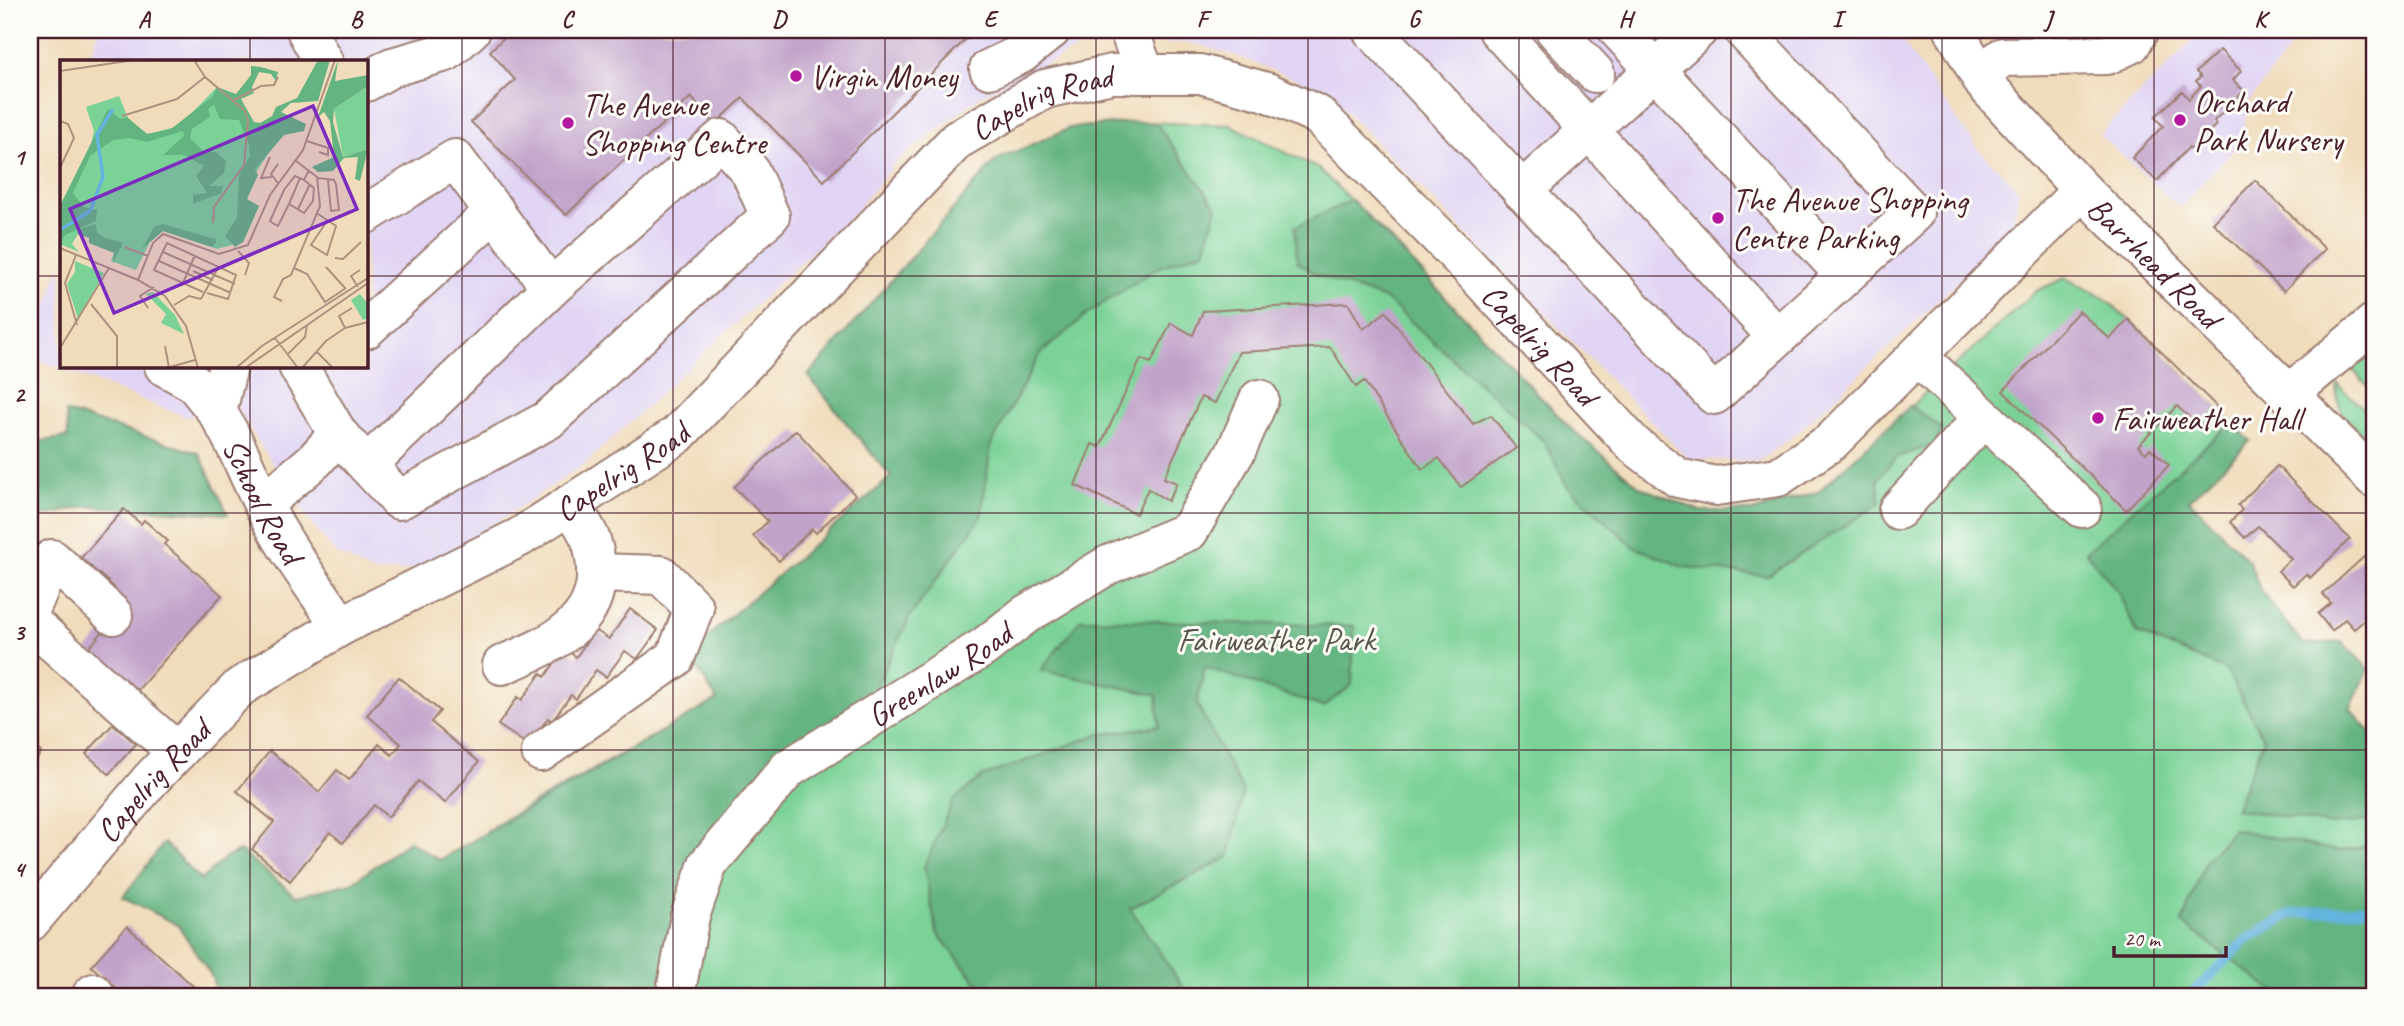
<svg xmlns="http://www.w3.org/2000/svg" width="2404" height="1026" viewBox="0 0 2404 1026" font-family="Caveat,sans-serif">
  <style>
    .built { fill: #e1d4f4 }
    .green { fill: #7ad297; stroke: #627861; stroke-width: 2 }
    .forest { fill: #63b480; stroke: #566a56; stroke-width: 2 }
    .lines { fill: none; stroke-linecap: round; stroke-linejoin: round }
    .stream { stroke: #63b4de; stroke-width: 10 }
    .building { fill: #c1a3ca }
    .minor-casing { stroke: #9d7e73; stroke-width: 42 }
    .minor { stroke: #fff; stroke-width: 38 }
    .grid { fill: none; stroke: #4a1f2b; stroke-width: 2; stroke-opacity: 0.55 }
    .poi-dot { fill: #b5179e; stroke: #fdfcf7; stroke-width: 2.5 }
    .labels { text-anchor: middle; stroke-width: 6; stroke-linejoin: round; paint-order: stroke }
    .poi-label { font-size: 33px; fill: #4a1f2b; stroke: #fdfcf7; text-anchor: start }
    .street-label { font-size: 33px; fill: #4a1f2b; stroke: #fdfcf7 }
    .park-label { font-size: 33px; fill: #58554b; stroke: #fdfcf7 }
    .inset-river { fill: none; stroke: #63b4de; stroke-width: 3.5 }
    .inset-road { fill: none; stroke: #ae9081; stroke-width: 2 }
    .view { fill: #7b2cbf; fill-opacity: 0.15; stroke: #7b2cbf; stroke-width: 3.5 }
    .inset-edge { fill: none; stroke: #4a1f2b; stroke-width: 3.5 }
    .neatline { fill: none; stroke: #4a1f2b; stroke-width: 2.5 }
    .grid-label { font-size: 23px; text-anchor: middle; font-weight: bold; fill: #4a1f2b }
  </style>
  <rect width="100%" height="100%" fill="#fdfcf7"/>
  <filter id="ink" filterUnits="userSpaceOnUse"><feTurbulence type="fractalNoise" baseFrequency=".0143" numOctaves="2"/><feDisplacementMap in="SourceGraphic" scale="14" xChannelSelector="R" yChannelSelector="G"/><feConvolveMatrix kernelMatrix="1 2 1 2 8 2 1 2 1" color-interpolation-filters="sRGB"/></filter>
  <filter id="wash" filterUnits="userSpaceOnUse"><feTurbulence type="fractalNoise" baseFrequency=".00686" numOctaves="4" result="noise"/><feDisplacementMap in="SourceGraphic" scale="28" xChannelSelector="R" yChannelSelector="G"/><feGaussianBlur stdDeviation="1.57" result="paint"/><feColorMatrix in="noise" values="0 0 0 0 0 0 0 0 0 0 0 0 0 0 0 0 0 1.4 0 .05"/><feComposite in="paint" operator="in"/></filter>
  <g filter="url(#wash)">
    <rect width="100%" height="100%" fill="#f0dcbb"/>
    <g class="built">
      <path d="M98,30H1897L1909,51L1978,149L2019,190L2013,224L1977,264L1796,434L1759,461L1688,459L1326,91L1243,58L1193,43L1091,42L982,95L897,161L854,213L586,463L427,568L374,573L336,553L310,522L233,402L187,417L31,357L61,263V366H366V61H90Z"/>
      <path d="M2203,30H2304L2247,104L2243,140L2180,207L2099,135Z"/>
    </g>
    <g class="green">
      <path d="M1137,122L1231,125L1319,169L1389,238L1570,428L1640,487L1700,511H1755L1818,492L2036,291L2065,278L2103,297L2128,319L2250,441L2172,516L2374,763V996H286L496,824L717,700L935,530L808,376L996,160L1070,128Z"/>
      <path d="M2374,346V392L2349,366Z"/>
      <path d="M2337,384L2374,418V445C2356,426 2332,412 2337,384Z"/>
    </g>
    <g class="forest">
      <path d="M1137,122L1156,123L1217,208L1204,251L1157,268L1090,312L1040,354L991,445L981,517L909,618L866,707L708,832L675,922L661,996H218L211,975L178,925L123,897L164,843L201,880L225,858L240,851L296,896L352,883L409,841L439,860L717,700L693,661L704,640L891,477L808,376L996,160L1070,128Z"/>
      <path d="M1352,200L1570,428L1640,487L1700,511H1755L1818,492L1910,406L1942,428L1935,445L1896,457L1878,479L1880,503L1767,576L1683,567L1634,547L1567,486L1544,441L1387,300L1315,274L1297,261L1295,227Z"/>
      <path d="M66,412L199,453L228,514L89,506L30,519V443L68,437Z"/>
      <path d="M2232,422L2250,441L2189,500L2249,561L2261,592L2303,644L2342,642L2369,669L2350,709L2374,736V820L2331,825L2235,809L2264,739L2226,670L2137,633L2118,592L2086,552Z"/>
      <path d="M1081,619L1354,626L1352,685L1323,707L1205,667L1197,704L1243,792L1229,857L1130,908L1189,996H1036L980,986L937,933L924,867L953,801L982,777L1096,735L1159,726L1157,695L1041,670Z"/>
      <path d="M2234,829L2338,851L2374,845V996H2280L2182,923L2206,860Z"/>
    </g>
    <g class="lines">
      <path class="stream" d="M2190,996L2246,940L2291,914L2374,908"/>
    </g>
    <g id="blocks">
      <g class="building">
        <path d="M512,30H975L824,181L743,98L715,124L691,97L566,215L471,122L515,80L490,51Z"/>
        <path d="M2220,50L2241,71L2233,80L2244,91L2214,121L2216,125L2191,149L2189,147L2157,181L2132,158L2163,126L2155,117L2182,91L2189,99L2201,86L2196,81L2201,77L2196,72Z"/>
        <path d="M2255,180L2325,249L2284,291L2213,223Z"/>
        <path d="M1348,303L1363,329L1386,312L1473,424L1491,415L1516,448L1461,487L1439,458L1422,469L1364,381L1356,387L1330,347L1239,352L1215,403L1201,397L1164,478L1177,483L1168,501L1148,489L1136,514L1075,485L1092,444L1100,447L1141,359L1151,363L1171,323L1193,335L1203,311Z"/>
        <path d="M2079,311L2110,339L2128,319L2218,408L2199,427L2177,406L2138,446L2146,453L2150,448L2169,465L2126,510L2003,391Z"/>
        <path d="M796,430L855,495L816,533L812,529L779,561L753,536L768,521L734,487Z"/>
        <path d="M2277,466L2350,539L2310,578L2306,574L2293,586L2278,571L2291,559L2258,526L2245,538L2230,522L2242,510L2238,505Z"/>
        <path d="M124,509L141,524L144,520L168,541L164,544L222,595L135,693L87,650L116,616L114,587L81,558Z"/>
        <path d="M2366,555L2374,565V612L2354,629L2345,619L2332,631L2318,614L2331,603L2323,594Z"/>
        <path d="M630,609L658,630L637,659L625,651L606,677L596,670L576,699L571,695L552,721L548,718L528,745L498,725L518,697L522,700L541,673L545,677L565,648L576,657L595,630L609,639Z"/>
        <path d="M399,677L440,711L431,722L479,762L445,803L418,781L388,817L374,805L343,843L330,832L290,881L252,849L274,822L237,791L270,751L319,792L337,770L349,780L379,744L392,755L401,744L367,715Z"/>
        <path d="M113,724L136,744L109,774L86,754Z"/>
        <path d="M30,745L41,752L30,771Z"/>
        <path d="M127,926L204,996H125L91,966Z"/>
      </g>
    </g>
  </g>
  <g filter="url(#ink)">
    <use href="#blocks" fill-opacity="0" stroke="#9d7e73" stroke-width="2"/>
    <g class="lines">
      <g class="minor-casing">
        <g id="minor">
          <path d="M306,30L323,61"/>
          <path d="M1129,30L1145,74"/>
          <path d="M1372,30L1714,395L1914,213L1743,30"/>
          <path d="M1498,30L1776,336"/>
          <path d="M1555,30L1595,73"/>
          <path d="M1618,30L1844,274"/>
          <path id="s1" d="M1954,30L1984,83L2082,190L2374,478"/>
          <path d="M989,69L1021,54L1051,30"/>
          <path d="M1979,74L2003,57L2107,55L2131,44L2139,30"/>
          <path d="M366,82L392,67L446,52L471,30"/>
          <path d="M1522,191L1698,30"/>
          <path d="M366,329L495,211"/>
          <path d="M1918,357L2082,508"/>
          <path d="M164,366L193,382L217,412"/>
          <path id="s2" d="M228,366L217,412C236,441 247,473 263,504C284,547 314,586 341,626"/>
          <path d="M298,366L338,434L399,500L548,420L770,216L750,171L721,139L551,288L455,159L366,214"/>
          <path d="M2290,393L2374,323"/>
          <path d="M367,465L551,288"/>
          <path d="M263,504L315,460L338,434"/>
          <path d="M1898,510L1983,418"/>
          <path d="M30,610L52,559L113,615"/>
          <path d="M30,622L177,752"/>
          <path d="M502,665C558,642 610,619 593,547C590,533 578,517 570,504"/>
          <path d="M541,752L675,658L694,608L661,575L596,573"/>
          <path id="s3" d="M30,922L151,779L240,687L341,626L520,537L677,435L957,140L1045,89L1112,74H1200L1267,92L1318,115L1468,266L1634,445L1678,478L1716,486L1778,477L1831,442L2082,190"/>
          <path d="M91,996L94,993"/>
          <path id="s4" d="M675,996L690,916L708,864L788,769L984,647L1025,615L1108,565L1189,531L1236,451L1259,399"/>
        </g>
      </g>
      <use href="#minor" class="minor"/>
    </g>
  </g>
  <path class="grid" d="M250,30V61M462,30V996M673,30V996M885,30V996M1096,30V996M1308,30V996M1519,30V996M1731,30V996M1942,30V996M2154,30V996M30,276H61M366,276H2374M250,366V996M30,513H2374M30,750H2374"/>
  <g class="poi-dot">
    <circle cx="796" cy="76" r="7"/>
    <circle cx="2180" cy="120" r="7"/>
    <circle cx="568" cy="123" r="7"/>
    <circle cx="1718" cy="218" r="7"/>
    <circle cx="2098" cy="418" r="7"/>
  </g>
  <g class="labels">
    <g class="poi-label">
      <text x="810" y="88">Virgin Money</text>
      <text x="2194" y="113">Orchard<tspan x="2194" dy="38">Park Nursery</tspan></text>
      <text x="582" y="116">The Avenue<tspan x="582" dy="38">Shopping Centre</tspan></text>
      <text x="1732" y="211">The Avenue Shopping<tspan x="1732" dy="38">Centre Parking</tspan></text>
      <text x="2112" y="430">Fairweather Hall</text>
    </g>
    <g class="street-label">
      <text dy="12" stroke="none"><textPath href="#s3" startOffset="1321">Capelrig Road</textPath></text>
      <text dy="12" stroke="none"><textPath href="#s1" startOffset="308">Barrhead Road</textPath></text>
      <text dy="12" stroke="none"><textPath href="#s3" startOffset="1930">Capelrig Road</textPath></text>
      <text dy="12" stroke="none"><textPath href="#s3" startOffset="754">Capelrig Road</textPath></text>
      <text dy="12" stroke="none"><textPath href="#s2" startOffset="147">School Road</textPath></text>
      <text dy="12" stroke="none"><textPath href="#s4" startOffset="439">Greenlaw Road</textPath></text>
      <text dy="12" stroke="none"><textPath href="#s3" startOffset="187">Capelrig Road</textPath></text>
    </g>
    <g class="park-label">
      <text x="1276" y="651">Fairweather Park</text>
    </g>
  </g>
  <g transform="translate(60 60)">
    <rect width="308" height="308" fill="#f0dcbb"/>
    <path d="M308,26V89L283,97L274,49ZM157,27L198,66L229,63L180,136L199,146L183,182L157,189L103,171L92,178L76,210L51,201L55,190L19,172L12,184L19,192L0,184V146L31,84L34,71L26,47L59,36L70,63L88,74L119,66ZM15,201L44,213L18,259L7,224L15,212ZM93,232L115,255L124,274L101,263L106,254L86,234ZM300,234L308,244V258L303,260L291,240Z" fill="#7ad297"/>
    <path d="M258,0H270L258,41L231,43L221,52L246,64L244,71L224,75L195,109L198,115L187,139L199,146L183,182L175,187L165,176L177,158L179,115L190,96L189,85L179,60L160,59L154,45L148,49L150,57L132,69L130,78L143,91L156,92L166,101L164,113L149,126H163L161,133L133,144V135L147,133L136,116L144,106L124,95H103L124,76L123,71L87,82L70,78L53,80L30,96L13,133L24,147L37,150L36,161L5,175L0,184V146L48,49L60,59L67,57L87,74L111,69L153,36L157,27L176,34L191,15V6L201,7L218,12L216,21L211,14L199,12L192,27L194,33L181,39L194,62L200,63L212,56L216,47L237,38ZM278,0L275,21L308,15V26L274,49L273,62L283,97L308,89L300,121L295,119L298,97L284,98L273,111L258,112L252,107L274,97L270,61L264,52L258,57ZM36,164L37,172L43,177L63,183L53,203L54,193L29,183V178L18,174L9,185L22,168ZM103,164L155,179L156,182L152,187L103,171L82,189L94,167Z" fill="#63b480"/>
    <path class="inset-river" d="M0,170L30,151L43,117L37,75L53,49"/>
    <path class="inset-road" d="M134,0L145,17L185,51L188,61L184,105L154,147L153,163M0,11L74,0M174,40L201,26L214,25L218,17M62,56L117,39L145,17M0,61L8,64L14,78L0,108M247,81L268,88V95L259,92M210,97L201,118L212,117M218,104L211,114L218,123M258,118L274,120L276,124L279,150L271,151L268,120M244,120L254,128L253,141L244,153L229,144L218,166L214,164L210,161L224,130L235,116L244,120L249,110M229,144L240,118M238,149L250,124M258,154L276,166L267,195L251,185L267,161M65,187L88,196M0,188L78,220L105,236L126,266L138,308M178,191L189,203L185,215M103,192L175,224M16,195L5,223L17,265M275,198L283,199L301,182M99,201L171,233M266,207L286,229M234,208L247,214L265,242L286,228M133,211L153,220M78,220L93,183L103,174L159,194L188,185L210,135L243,90L275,0M123,223L135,195M298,227L291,216L300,210M143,232L94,210L107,183L176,215L168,239L147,233M141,239L159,206M222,241L214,237L223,219L231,215L260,146L257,117L236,101M31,244L57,276V308M114,245L129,236L141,239M88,248L80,236L94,227M285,268L279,256L292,248M215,278L238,308M105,286L109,308M0,288L49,208M256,291L273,308M227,295L245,277L247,265M110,307L135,300M176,308L202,286L308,218M185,308L308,223M242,308L266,281L285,268L308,262"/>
    <path class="view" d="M253,46L297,149L54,253L10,149Z"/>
    <rect width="308" height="308" class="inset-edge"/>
  </g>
  <rect width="2404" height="1026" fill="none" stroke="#fdfcf7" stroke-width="77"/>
  <path d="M2114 946v10h112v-10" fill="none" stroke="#4a1f2b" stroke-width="3.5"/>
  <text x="2124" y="946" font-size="21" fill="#4a1f2b" stroke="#fdfcf7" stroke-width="5" paint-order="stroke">20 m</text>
  <rect x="38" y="38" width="2328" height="950" class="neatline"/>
  <g class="grid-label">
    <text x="144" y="27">A</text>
    <text x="356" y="27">B</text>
    <text x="567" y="27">C</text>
    <text x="779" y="27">D</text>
    <text x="990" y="27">E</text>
    <text x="1202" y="27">F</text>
    <text x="1414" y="27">G</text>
    <text x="1625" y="27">H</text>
    <text x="1837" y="27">I</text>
    <text x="2048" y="27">J</text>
    <text x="2260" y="27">K</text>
    <text x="19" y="165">1</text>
    <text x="19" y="402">2</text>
    <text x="19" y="640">3</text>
    <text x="19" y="877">4</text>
  </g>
</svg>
